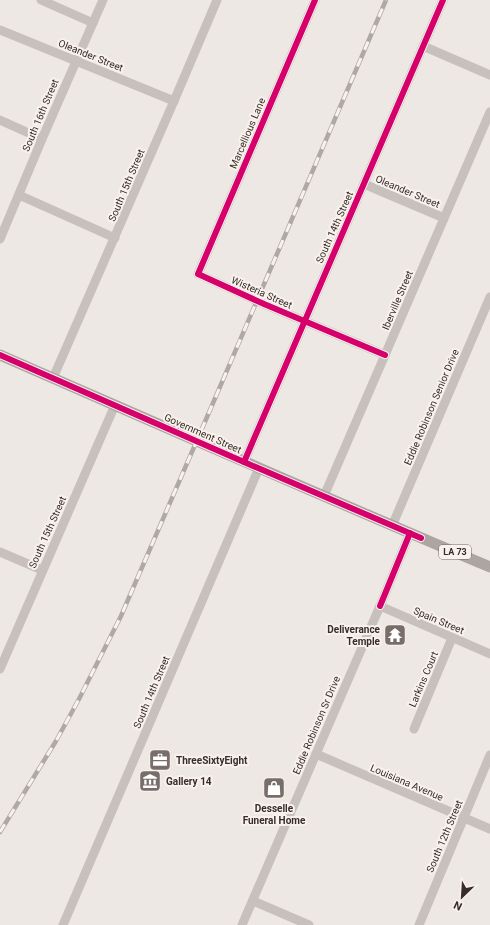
<svg xmlns="http://www.w3.org/2000/svg" width="490" height="925" viewBox="0 0 490 925" font-family="Roboto,sans-serif">
  <style>
    .lines { fill: none; stroke-linecap: round; stroke-linejoin: round }
    .minor { stroke: #c7c0bc; stroke-width: 9 }
    .major { stroke: #aca5a1; stroke-width: 11 }
    .rail-casing { stroke: #afa9a6; stroke-width: 4.5 }
    .rail { stroke: #f9f2ec; stroke-width: 3; stroke-dasharray: 9; stroke-linecap: butt }
    .cycleway-casing { stroke: #f9f2ec; stroke-width: 8 }
    .cycleway { stroke: #d6006c; stroke-width: 6 }
    .labels { text-anchor: middle; stroke-width: 4; stroke-linejoin: round; paint-order: stroke }
    .shield { fill: #f9f2ec; stroke: #716864; stroke-width: 1 }
    .shield-label { font-size: 9px; font-weight: bold; fill: #372d2a }
    .street-label { font-size: 10px; fill: #372d2a; stroke: #f9f2ec }
    .poi-label { font-size: 10px; font-weight: bold; fill: #372d2a; stroke: #f9f2ec; text-anchor: start }
  </style>
  <rect width="100%" height="100%" fill="#ede8e4"/>
  <g class="lines">
    <g class="minor">
      <path d="M41,0L93,23"/>
      <path d="M315,0L198,274L264,304L385,355"/>
      <path d="M0,30L174,101"/>
      <path d="M423,46L490,75"/>
      <path d="M0,120L42,139"/>
      <path d="M364,184L444,218"/>
      <path d="M19,195L115,238"/>
      <path d="M0,239L42,139L103,0"/>
      <path d="M53,378L174,101L217,0"/>
      <path d="M244,462L443,0"/>
      <path d="M324,496L490,112"/>
      <path d="M392,526L490,297"/>
      <path d="M0,552L42,570"/>
      <path d="M380,606L490,654"/>
      <path d="M0,669L115,405"/>
      <path d="M414,729L452,638"/>
      <path d="M316,754L490,829"/>
      <path d="M253,901L309,925"/>
      <path d="M63,925L259,468"/>
      <path d="M242,925L380,606L410,533"/>
      <path d="M419,925L490,755"/>
    </g>
    <path class="major" d="M0,355C163,426 326,498 490,567"/>
    <g class="rail-casing">
      <path id="rail" d="M0,832L56,741L79,699L121,616L201,431L386,0"/>
    </g>
    <use href="#rail" class="rail"/>
    <g class="cycleway-casing">
      <g id="cycleway">
        <path d="M315,0L198,274L264,304L385,355"/>
        <path d="M0,355L244,462L421,538"/>
        <path d="M244,462L443,0"/>
        <path d="M380,606L410,533"/>
      </g>
    </g>
    <use href="#cycleway" class="cycleway"/>
  </g>
  <defs>
    <g id="temple-square" transform="scale(1.15)"><rect x="-9" y="-9" width="18" height="18" rx="4" fill="#776e6b" stroke="#f9f2ec"/><path d="M0-6L5-2H3V0L6.5 2.5H4V6H1.5V3h-3V6H-4V2.5H-6.5L-3 0V-2H-5Z" fill="#fff"/></g>
    <g id="office-square" transform="scale(1.15)"><rect x="-9" y="-9" width="18" height="18" rx="4" fill="#776e6b" stroke="#f9f2ec"/><path d="M-6-3h4V-5.5h4V-3h4V5H-6ZM-1-4.5V-3h2v-1.5ZM-6 0V1H6V0Z" fill="#fff"/></g>
    <g id="museum-square" transform="scale(1.15)"><rect x="-9" y="-9" width="18" height="18" rx="4" fill="#776e6b" stroke="#f9f2ec"/><path d="M0-6L6-3V-2H-6V-3ZM-5-1h2V3h-2ZM-1-1h2V3h-2ZM3-1h2V3H3ZM-6 4H6V6H-6Z" fill="#fff"/></g>
    <g id="shop-square" transform="scale(1.15)"><rect x="-9" y="-9" width="18" height="18" rx="4" fill="#776e6b" stroke="#f9f2ec"/><path d="M-5-2.5h2.3a2.7 3.5 0 0 1 5.4 0H5L5.5 6h-11ZM-1.5-2.5h3a1.5 2.3 0 0 0-3 0Z" fill="#fff"/></g>
  </defs>
  <g fill-rule="evenodd">
    <use href="#temple-square" x="395" y="635"/>
    <use href="#office-square" x="160" y="760"/>
    <use href="#museum-square" x="150" y="781"/>
    <use href="#shop-square" x="274" y="788"/>
  </g>
  <g class="labels">
    <rect class="shield" x="439" y="545" width="32" height="14" rx="3"/>
    <g class="shield-label">
      <text x="455" y="555">LA 73</text>
    </g>
    <g class="street-label">
      <text transform="translate(91 55) rotate(22)" y="4">Oleander Street</text>
      <text transform="translate(40 115) rotate(-67)" y="4">South 16th Street</text>
      <text transform="translate(247 133) rotate(-67)" y="4">Marcellious Lane</text>
      <text transform="translate(126 185) rotate(-67)" y="4">South 15th Street</text>
      <text transform="translate(408 191) rotate(23)" y="4">Oleander Street</text>
      <text transform="translate(334 227) rotate(-66)" y="4">South 14th Street</text>
      <text transform="translate(262 292) rotate(24)" y="4">Wisteria Street</text>
      <text transform="translate(397 300) rotate(-67)" y="4">Iberville Street</text>
      <text transform="translate(431 407) rotate(-67)" y="4">Eddie Robinson Senior Drive</text>
      <text transform="translate(203 433) rotate(24)" y="4">Government Street</text>
      <text transform="translate(47 532) rotate(-66)" y="4">South 15th Street</text>
      <text transform="translate(439 620) rotate(23)" y="4">Spain Street</text>
      <text transform="translate(423 679) rotate(-67)" y="4">Larkins Court</text>
      <text transform="translate(151 692) rotate(-67)" y="4">South 14th Street</text>
      <text transform="translate(316 725) rotate(-67)" y="4">Eddie Robinson Sr Drive</text>
      <text transform="translate(407 782) rotate(23)" y="4">Louisiana Avenue</text>
      <text transform="translate(444 836) rotate(-67)" y="4">South 12th Street</text>
    </g>
    <g class="poi-label">
      <text x="380" y="633" text-anchor="end">Deliverance<tspan x="380" dy="12">Temple</tspan></text>
      <text x="176" y="764">ThreeSixtyEight</text>
      <text x="166" y="785">Gallery 14</text>
      <text x="274" y="812" text-anchor="middle">Desselle<tspan x="274" dy="12">Funeral Home</tspan></text>
    </g>
  </g>
  <g transform="translate(462 897) rotate(205)" stroke="#f9f2ec" stroke-width="3" paint-order="stroke">
  <path d="M0-3L7 15L0 10L-7 15Z" fill="#372d2a"/>
  <text y="-6" font-size="11" font-weight="bold" text-anchor="middle" fill="#372d2a">N</text>
  </g>
</svg>
